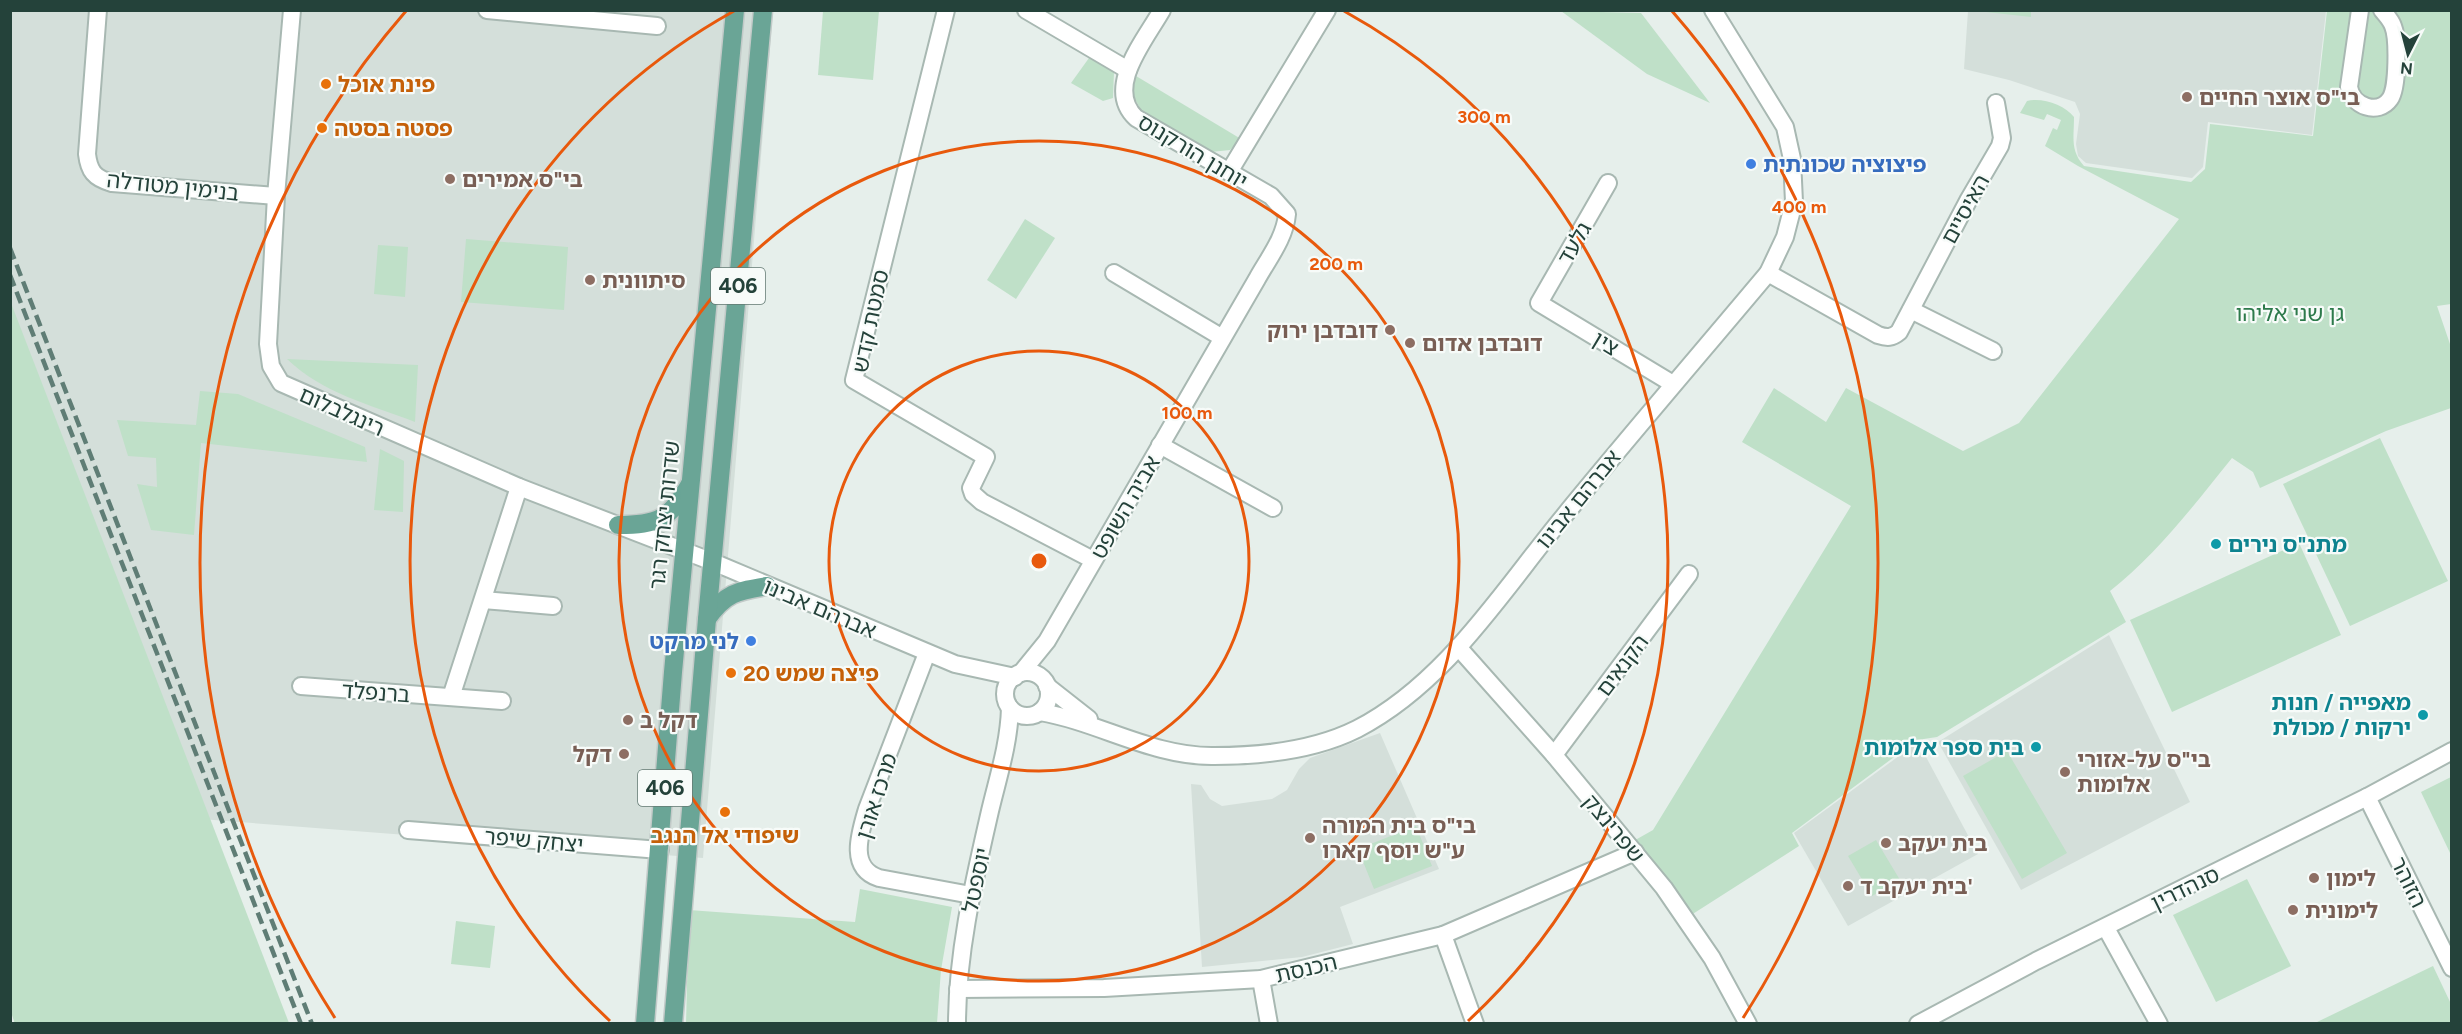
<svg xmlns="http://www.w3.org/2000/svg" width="2462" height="1034" viewBox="0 0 2462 1034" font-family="Figtree,'Noto Sans Hebrew',sans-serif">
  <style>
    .built { fill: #d4dfda }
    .green { fill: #bfe0c8 }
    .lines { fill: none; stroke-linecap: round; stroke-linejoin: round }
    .minor-casing { stroke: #a8b8b2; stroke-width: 20 }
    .major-casing { stroke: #c2cac8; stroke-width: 21 }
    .minor { stroke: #fff; stroke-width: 16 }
    .major { stroke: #6aa596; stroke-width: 18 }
    .rail { stroke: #5f7d75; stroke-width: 4.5; stroke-dasharray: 12 6; stroke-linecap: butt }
    .ring { fill: none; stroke: #e8590c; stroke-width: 3 }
    .food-dot { fill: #e8710a; stroke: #f7fbf9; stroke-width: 2 }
    .education-dot { fill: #8d6e63; stroke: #f7fbf9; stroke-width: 2 }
    .shop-dot { fill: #3f7fe0; stroke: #f7fbf9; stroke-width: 2 }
    .culture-dot { fill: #0f9aa8; stroke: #f7fbf9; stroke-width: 2 }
    .labels { text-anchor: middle; stroke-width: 4.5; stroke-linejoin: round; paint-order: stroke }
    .shield { fill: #f7fbf9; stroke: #637a73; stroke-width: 1.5 }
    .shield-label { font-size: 21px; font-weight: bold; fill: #24423a }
    .food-label { font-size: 22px; font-weight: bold; fill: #c56008; stroke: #f7fbf9; text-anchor: start }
    .education-label { font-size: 22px; font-weight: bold; fill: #785e54; stroke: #f7fbf9; text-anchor: start }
    .street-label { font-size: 22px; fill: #24423a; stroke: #f7fbf9 }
    .shop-label { font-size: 22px; font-weight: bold; fill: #366cbe; stroke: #f7fbf9; text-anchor: start }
    .park-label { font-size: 22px; fill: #2d7a4b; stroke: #f7fbf9 }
    .culture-label { font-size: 22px; font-weight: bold; fill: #0d838f; stroke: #f7fbf9; text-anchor: end }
    .centre { fill: #e8590c; stroke: #f7fbf9; stroke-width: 3 }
    .ring-label { font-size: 18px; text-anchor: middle; font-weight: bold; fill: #e8590c; stroke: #f7fbf9; stroke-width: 4.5; stroke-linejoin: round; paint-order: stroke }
  </style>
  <rect width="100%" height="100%" fill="#e6efeb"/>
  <g class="built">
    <path d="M10,11H773L703,858L20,805L11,809Z"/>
    <path d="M1968,11H2326L2312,135L2208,122L2203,167L2192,178L2086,163L2078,156L2076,144L2080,114L2075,102L2009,80L1964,69Z"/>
    <path d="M2109,635L2190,802L2021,890L1938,742Z"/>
    <path d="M1380,733L1439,869L1340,907L1353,944L1302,957L1202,967L1191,784L1201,785L1210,799L1222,806L1272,799L1287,790L1299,769L1310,758Z"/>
    <path d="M1918,742L1978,854L1848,926L1794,833Z"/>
  </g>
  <g class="green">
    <path d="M823,11H879L873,80L818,75Z"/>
    <path d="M1561,11L1641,13L1710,103L1647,74Z"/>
    <path d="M1977,11L2031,10V17Z"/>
    <path d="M2327,11H2451V304L2437,306L2451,347V408L2386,431L2260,488L2253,472L2232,458C2195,504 2156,555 2110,591L2126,622L1937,737L1917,740L1792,833L1799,846L1688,917L1630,843L1653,830L1851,506L1742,442L1774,388L1826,422L1846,388L1963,451L2019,423L2179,219L2078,166L2045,146L2053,128L2057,130L2061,120L2047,114L2044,120L2020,113L2027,101C2042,97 2065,105 2074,117C2074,138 2070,150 2084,166L2191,182L2205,169L2210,124L2313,136Z"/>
    <path d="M1089,58L1114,72L1113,98L1103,101L1071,83Z"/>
    <path d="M1136,76L1241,139L1230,150L1211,152L1141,110L1132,94Z"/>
    <path d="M1025,219L1055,238L1016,299L987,280Z"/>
    <path d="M466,239L568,247L564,310L461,302Z"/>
    <path d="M378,245L408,247L405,297L374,294Z"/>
    <path d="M11,303L289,1023L15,1024L11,1012Z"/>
    <path d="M287,359L418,365L415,422C371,405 322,393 287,359Z"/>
    <path d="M200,391L238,394L365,447L367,462L201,443L194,535L151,530L137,484L157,487L156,458L128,456L117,420L196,425Z"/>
    <path d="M2380,438L2448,581L2350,626L2283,484Z"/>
    <path d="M380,449L404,461L403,512L374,510Z"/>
    <path d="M2299,543L2341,635L2172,712L2130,620Z"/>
    <path d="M2007,751L2067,853L2022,879L1963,776Z"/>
    <path d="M2451,777V855L2421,792Z"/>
    <path d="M1416,826L1432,866L1374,889L1358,849Z"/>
    <path d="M1876,840L1900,880L1872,896L1848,856Z"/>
    <path d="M2247,879L2291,966L2216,1002L2173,915Z"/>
    <path d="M860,889L952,907L941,970L937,1023L686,1024L689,910L855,922Z"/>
    <path d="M456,921L495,926L490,968L451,964Z"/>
    <path d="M2433,966L2451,1004V1023H2315Z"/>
  </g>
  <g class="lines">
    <g class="minor-casing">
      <g id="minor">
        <path d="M98,10L87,154C89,171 94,178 112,183L276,196"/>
        <path d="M292,10L276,196L268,344L271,366L281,383L519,487L713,562L955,664L1015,677"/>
        <path d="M487,10L657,26"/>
        <path d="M946,10L854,380L986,457L971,488L973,494L982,502L1093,560"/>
        <path d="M1026,10L1128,70"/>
        <path d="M2360,10L2349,87C2352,106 2378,116 2390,99C2398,88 2398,38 2393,26C2391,20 2386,15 2382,10"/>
        <path d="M1229,172L1327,10"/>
        <path d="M1608,183L1539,303L1673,384"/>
        <path d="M1114,273L1221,337"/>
        <path d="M1768,273L1878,335C1887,338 1892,338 1899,332L1969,199L2000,146L2002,138L1996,103"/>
        <path d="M1911,310L1993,351"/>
        <path d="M1160,445L1273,508"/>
        <path d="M483,600L553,606"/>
        <path d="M1458,647L1554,755L1664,888L1712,958L1748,1024"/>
        <path d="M927,653L867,809C860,833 848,868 879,878L971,895"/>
        <circle cx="1027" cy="694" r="22"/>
        <path d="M1021,673L1047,641L1257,279C1268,259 1285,238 1287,214L1271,196L1136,118C1104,88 1145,40 1162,10"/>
        <path d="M301,686L502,701"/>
        <path d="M1047,686L1089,719"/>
        <path d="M451,697L519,487"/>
        <path d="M1040,712C1099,722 1153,757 1214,756C1260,756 1315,750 1357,729C1446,683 1502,591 1564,516C1631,434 1700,354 1768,273L1785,237L1794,202L1792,159L1785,127L1713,10"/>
        <path d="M1554,755L1689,574"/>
        <path d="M2367,797L2452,968"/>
        <path d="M408,830L660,850"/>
        <path d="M2106,928L2159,1024"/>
        <path d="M1443,935L1475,1024"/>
        <path d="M1261,979L1269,1024"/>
        <path d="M958,989L1104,988L1261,979L1443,935L1635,852"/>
        <path d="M957,1024C957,952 974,881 990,811C998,777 1009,744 1010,708"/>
        <path d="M1918,1024L2036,961L2367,797L2452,751"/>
      </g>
    </g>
    <g class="major-casing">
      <g id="major">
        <path d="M618,525C658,525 670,519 690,484"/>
        <path d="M707,619C725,593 737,591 767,586"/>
        <path d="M645,1024L673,672L735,10"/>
        <path d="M673,1024L707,619L763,10"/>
      </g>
    </g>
    <use href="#minor" class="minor"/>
    <use href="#major" class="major"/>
    <g class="rail">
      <path d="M10,248L312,1024"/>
      <path d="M10,275L301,1024"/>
    </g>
  </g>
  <g class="ring">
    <circle cx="1039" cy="561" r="210"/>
    <circle cx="1039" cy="561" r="420"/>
    <path d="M610 1021A629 629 0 0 1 734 11M1344 11A629 629 0 0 1 1468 1021"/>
    <path d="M335 1018A839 839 0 0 1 406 11M1672 11A839 839 0 0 1 1743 1018"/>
  </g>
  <g class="food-dot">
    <circle cx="326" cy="84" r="6"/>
    <circle cx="322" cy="128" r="6"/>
    <circle cx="731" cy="673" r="6"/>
    <circle cx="725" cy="812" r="6"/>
  </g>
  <g class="education-dot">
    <circle cx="2187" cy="97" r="6"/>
    <circle cx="450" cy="179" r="6"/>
    <circle cx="590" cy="280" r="6"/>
    <circle cx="1390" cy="330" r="6"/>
    <circle cx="1410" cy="343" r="6"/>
    <circle cx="628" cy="720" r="6"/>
    <circle cx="624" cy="754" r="6"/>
    <circle cx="2065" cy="772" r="6"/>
    <circle cx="1310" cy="838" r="6"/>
    <circle cx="1886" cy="843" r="6"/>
    <circle cx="2314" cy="878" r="6"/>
    <circle cx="1848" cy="886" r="6"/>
    <circle cx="2293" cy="910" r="6"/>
  </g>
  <g class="shop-dot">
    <circle cx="1751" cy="164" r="6"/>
    <circle cx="751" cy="641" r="6"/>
  </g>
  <g class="culture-dot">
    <circle cx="2216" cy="544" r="6"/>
    <circle cx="2423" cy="715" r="6"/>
    <circle cx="2036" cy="747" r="6"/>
  </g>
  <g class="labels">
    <g class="shield">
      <rect x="711" y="268" width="54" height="36" rx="4.5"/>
      <rect x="638" y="770" width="54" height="36" rx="4.5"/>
    </g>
    <g class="shield-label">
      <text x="738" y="293">406</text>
      <text x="665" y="795">406</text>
    </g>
    <g class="food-label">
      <text x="338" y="92">פינת אוכל</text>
      <text x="334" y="136">פסטה בסטה</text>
      <text x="743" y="681">פיצה שמש 20</text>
      <text x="725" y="843" text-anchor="middle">שיפודי אל הנגב</text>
    </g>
    <g class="education-label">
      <text x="2199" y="105">בי"ס אוצר החיים</text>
      <text x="462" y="187">בי"ס אמירים</text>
      <text x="602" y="288">סיתוונית</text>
      <text x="1378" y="338" text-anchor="end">דובדבן ירוק</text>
      <text x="1422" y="351">דובדבן אדום</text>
      <text x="640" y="728">דקל ב</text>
      <text x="612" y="762" text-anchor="end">דקל</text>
      <text x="2077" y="767">בי"ס על-אזורי<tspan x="2077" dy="25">אלומות</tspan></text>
      <text x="1322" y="833">בי"ס בית המורה<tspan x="1322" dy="25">ע"ש יוסף קארו</tspan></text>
      <text x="1898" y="851">בית יעקב</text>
      <text x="2326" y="886">לימון</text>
      <text x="1860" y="894">בית יעקב ד'</text>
      <text x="2305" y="918">לימונית</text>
    </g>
    <g class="street-label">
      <text transform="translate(1193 151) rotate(31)" y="8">יוחנן הורקנוס</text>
      <text transform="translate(173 186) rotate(6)" y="8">בנימין מטודלה</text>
      <text transform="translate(1965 209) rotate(-61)" y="8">האיסיים</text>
      <text transform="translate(1574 243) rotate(-60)" y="8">גלעד</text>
      <text transform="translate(870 321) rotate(-78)" y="8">סמטת קדש</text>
      <text transform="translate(1606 343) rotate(31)" y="8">צין</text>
      <text transform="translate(342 411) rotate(24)" y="8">רינגלבלום</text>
      <text transform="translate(1578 499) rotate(-51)" y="8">אברהם אבינו</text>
      <text transform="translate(1125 507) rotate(-60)" y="8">אביה השופט</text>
      <text transform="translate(664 515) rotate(-84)" y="8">שדרות יצחק רגר</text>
      <text transform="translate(820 608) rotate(23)" y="8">אברהם אבינו</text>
      <text transform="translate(1622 665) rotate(-53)" y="8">הקנאים</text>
      <text transform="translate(376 692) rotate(4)" y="8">ברנפלד</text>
      <text transform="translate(876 796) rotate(-72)" y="8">מרכז אורן</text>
      <text transform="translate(1614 828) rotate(50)" y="8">שפרינצק</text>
      <text transform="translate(534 840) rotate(5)" y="8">יצחק שיפר</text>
      <text transform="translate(976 880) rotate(-78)" y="8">יוספטל</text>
      <text transform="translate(2409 882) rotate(64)" y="8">הזוהר</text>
      <text transform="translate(2185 888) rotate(-26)" y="8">סנהדרין</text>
      <text transform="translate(1306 968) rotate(-13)" y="8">הכנסת</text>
    </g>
    <g class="shop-label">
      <text x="1763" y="172">פיצוציה שכונתית</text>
      <text x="739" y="649" text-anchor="end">לני מרקט</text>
    </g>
    <g class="park-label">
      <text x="2290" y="321">גן שני אליהו</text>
    </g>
    <g class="culture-label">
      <text x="2228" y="552" text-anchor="start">מתנ"ס נירים</text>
      <text x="2411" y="710">מאפייה / חנות<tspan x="2411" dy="25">ירקות / מכולת</tspan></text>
      <text x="2024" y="755">בית ספר אלומות</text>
    </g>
  </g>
  <circle cx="1039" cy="561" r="9" class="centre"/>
  <g class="ring-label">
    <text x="1484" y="123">300 m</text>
    <text x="1799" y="213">400 m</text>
    <text x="1336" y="270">200 m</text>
    <text x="1187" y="419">100 m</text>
  </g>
  <rect width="2462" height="1034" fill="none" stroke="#24423a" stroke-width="24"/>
  <g transform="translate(2408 54) rotate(186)" stroke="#f7fbf9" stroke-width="4.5" paint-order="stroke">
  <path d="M0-4.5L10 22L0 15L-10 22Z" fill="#24423a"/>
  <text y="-9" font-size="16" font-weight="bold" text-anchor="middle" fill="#24423a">N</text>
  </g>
</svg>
